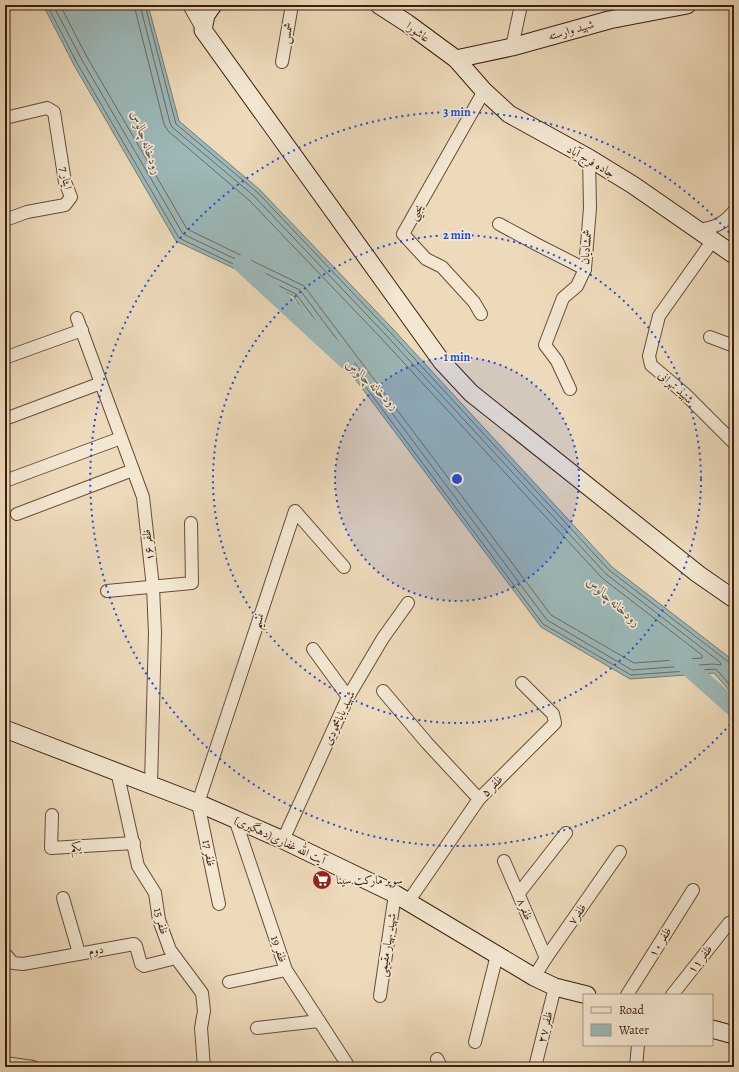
<svg xmlns="http://www.w3.org/2000/svg" width="739" height="1072" viewBox="0 0 739 1072" font-family="Alegreya,Amiri,serif">
  <style>
    .water { fill: #9cb8b8; stroke: #767a74 }
    .lines { fill: none; stroke-linecap: round; stroke-linejoin: round }
    .shore { stroke: #6c6a63; stroke-width: 1 }
    .river { stroke: #9cb8b8; stroke-width: 18 }
    .street-casing { stroke: #684c39; stroke-width: 14 }
    .secondary-casing { stroke: #3c1d0e; stroke-width: 19 }
    .street { stroke: #f3e7d2; stroke-width: 12 }
    .secondary { stroke: #f3e7d2; stroke-width: 17 }
    .ring { fill: none; stroke: #1d4ed8; stroke-width: 2; stroke-dasharray: 2 4 }
    .labels { text-anchor: middle; stroke-width: 3.5; stroke-linejoin: round; paint-order: stroke }
    .street-label { font-size: 12px; fill: #3c1d0e; stroke: #f3e7d2 }
    .poi-label { font-size: 12px; fill: #3c1d0e; stroke: #f3e7d2; text-anchor: start }
    .water-label { font-size: 13px; font-style: italic; fill: #594c41; stroke: #f3e7d2 }
    .centre { fill: #1d4ed8; stroke: #f3e7d2; stroke-width: 2 }
    .ring-label { font-size: 12px; text-anchor: middle; font-weight: bold; fill: #1d4ed8; stroke: #f3e7d2; stroke-width: 3.5; stroke-linejoin: round; paint-order: stroke }
  </style>
  <rect width="100%" height="100%" fill="#eddaba"/>
  <filter id="stains"><feTurbulence type="fractalNoise" baseFrequency=".005" numOctaves="4"/><feColorMatrix values="0 0 0 0 .2 0 0 0 0 .09 0 0 0 0 .02 0 0 0 .5 -.17"/></filter>
  <radialGradient id="worn" r=".72"><stop offset=".6" stop-color="#630" stop-opacity="0"/><stop offset="1" stop-color="#630" stop-opacity=".3"/></radialGradient>
  <path class="water" d="M43,5H148L179,121L260,190L392,328L612,567L734,661V696L714,673L630,679L541,627L293,296L176,241L74,65Z"/>
  <g class="lines">
    <g class="shore">
      <path d="M47,5L77,63L179,238L296,294L543,624L631,675L715,669L718,671L734,690"/>
      <path d="M53,5L82,60L183,234L300,290L547,620L632,670L713,664L721,665L720,662L606,574L385,334L254,196L172,127L170,123L140,5"/>
      <path d="M60,5L87,57L187,229L304,286L551,615L634,663L702,658V655L602,578L381,338L250,201L168,131L164,124L134,5"/>
      <path d="M145,5L176,124L258,193L389,331L609,570L730,663H734"/>
    </g>
    <g class="river">
      <path d="M242,264L346,360"/>
      <path d="M678,658L734,708"/>
    </g>
    <g class="street-casing">
      <g id="street">
        <path d="M189,5L203,30"/>
        <path d="M512,47L521,5"/>
        <path d="M282,62L292,5"/>
        <path d="M5,118L47,108L54,112L65,182L71,197L65,205L27,212L5,220"/>
        <path d="M499,224L536,244L585,269"/>
        <path d="M699,230C715,227 724,224 734,211"/>
        <path d="M713,240L659,316L649,356L651,365L685,394L734,443"/>
        <path d="M481,314L474,302L442,267L426,259L403,234L484,91"/>
        <path d="M77,318L143,497L153,587L155,633L151,784"/>
        <path d="M710,337L734,346"/>
        <path d="M7,357L82,330"/>
        <path d="M570,389L557,361L545,345L563,298L577,286L585,269L590,208L589,158"/>
        <path d="M5,419L101,383"/>
        <path d="M5,481L121,438"/>
        <path d="M17,514L133,470"/>
        <path d="M107,591L192,583L191,523"/>
        <path d="M313,649L348,697"/>
        <path d="M383,691L427,743L479,799"/>
        <path d="M117,771L138,866L155,893L159,920L170,950L202,993L204,1011L201,1028L204,1067"/>
        <path d="M52,815L51,848L134,843"/>
        <path d="M235,819L286,970L349,1067"/>
        <path d="M283,840L348,697L383,638L408,603"/>
        <path d="M504,861L546,958"/>
        <path d="M519,893L566,833"/>
        <path d="M63,898L79,953"/>
        <path d="M408,902L479,799L555,723L553,714L522,683"/>
        <path d="M219,904L198,803L295,511L344,567"/>
        <path d="M5,954L13,963L23,964L134,944L136,946L141,964L144,966L176,958"/>
        <path d="M534,977L546,958L620,852"/>
        <path d="M229,982L286,970"/>
        <path d="M627,995L693,890"/>
        <path d="M672,995L729,923"/>
        <path d="M380,996L395,894"/>
        <path d="M257,1028L319,1021"/>
        <path d="M475,1042L497,955"/>
        <path d="M437,1059L441,1067"/>
        <path d="M5,1063L33,1067"/>
        <path d="M535,1067L555,987"/>
        <path d="M636,1067L638,1045"/>
      </g>
    </g>
    <g class="secondary-casing">
      <g id="secondary">
        <path d="M213,5L206,15L203,30L442,362L471,393L698,574L734,599"/>
        <path d="M379,5L407,23L456,59L484,91L509,114L589,158L633,185L734,255"/>
        <path d="M456,59L512,47L609,20L687,5"/>
        <path d="M5,729L198,803L283,840L395,894L534,977L555,987L587,995"/>
        <path d="M712,1029L734,1035"/>
      </g>
    </g>
    <use href="#street" class="street"/>
    <use href="#secondary" class="secondary"/>
  </g>
  <circle cx="457" cy="479" r="122" fill="#1d4ed8" fill-opacity=".12"/>
  <g class="ring">
    <circle cx="457" cy="479" r="122"/>
    <circle cx="457" cy="479" r="244"/>
    <path d="M734 720A367 367 0 1 1 734 238"/>
  </g>
  <defs>
    <g id="supermarket-disc" transform="scale(1)"><circle r="9.5" fill="#8f2418" stroke="#f3e7d2"/><path d="M-6-5.5h2.5l.6 2H6L4.5 2H-2.5L-4.4-4H-6ZM-1.5 3.2a1.3 1.3 0 1 0 .1 0ZM3 3.2a1.3 1.3 0 1 0 .1 0Z" fill="#fff"/></g>
  </defs>
  <g fill-rule="evenodd">
    <use href="#supermarket-disc" x="322" y="880"/>
  </g>
  <g class="labels">
    <g class="street-label">
      <text transform="translate(571 30) rotate(-16)" y="4">شهید وارسته</text>
      <text transform="translate(418 32) rotate(36)" y="4">عاشورا</text>
      <text transform="translate(287 33) rotate(-80)" y="4">شمس</text>
      <text transform="translate(591 161) rotate(30)" y="4">جاده فرج آباد</text>
      <text transform="translate(66 178) rotate(77)" y="4">ایثار 7</text>
      <text transform="translate(416 212) rotate(-61)" y="4">یحیی</text>
      <text transform="translate(586 247) rotate(-85)" y="4">شمشادیان</text>
      <text transform="translate(676 387) rotate(42)" y="4">شهید تهرانی</text>
      <text transform="translate(148 545) rotate(-97)" y="4">ظفر ۱۶</text>
      <text transform="translate(258 621) rotate(-72)" y="4">نسیم</text>
      <text transform="translate(339 718) rotate(-65)" y="4">شهید بابامحمودی</text>
      <text transform="translate(492 786) rotate(-45)" y="4">ظفر ۵</text>
      <text transform="translate(280 840) rotate(25)" y="4">آیت الله غفاری(دهگیری)</text>
      <text transform="translate(76 847) rotate(-3)" y="4">یکم</text>
      <text transform="translate(209 853) rotate(79)" y="4">ظفر 17</text>
      <text transform="translate(525 909) rotate(67)" y="4">ظفر۸</text>
      <text transform="translate(577 914) rotate(-55)" y="4">ظفر۷</text>
      <text transform="translate(161 921) rotate(75)" y="4">ظفر 15</text>
      <text transform="translate(660 942) rotate(-58)" y="4">ظفر ۱۰</text>
      <text transform="translate(387 945) rotate(-81)" y="4">شهید بهیار مقیمی</text>
      <text transform="translate(279 949) rotate(71)" y="4">ظفر 19</text>
      <text transform="translate(96 950) rotate(-10)" y="4">دوم</text>
      <text transform="translate(700 959) rotate(-52)" y="4">ظفر ۱۱</text>
      <text transform="translate(545 1027) rotate(-76)" y="4">ظفر ۲۷</text>
    </g>
    <g class="poi-label">
      <text x="336" y="884">سوپر مارکت سینا</text>
    </g>
    <g class="water-label">
      <text transform="translate(147 142) rotate(70)" y="5">رودخانه چالوس</text>
      <text transform="translate(373 384) rotate(43)" y="5">رودخانه چالوس</text>
      <text transform="translate(614 601) rotate(42)" y="5">رودخانه چالوس</text>
    </g>
  </g>
  <circle cx="457" cy="479" r="6" class="centre"/>
  <g class="ring-label">
    <text x="457" y="116">3 min</text>
    <text x="457" y="239">2 min</text>
    <text x="457" y="361">1 min</text>
  </g>
  <rect width="739" height="1072" fill="none" stroke="#eddaba" stroke-width="20"/>
  <rect x="6" y="6" width="727" height="1060" fill="none" stroke="#3c1d0e" stroke-width="2"/>
  <rect x="10" y="10" width="719" height="1052" fill="none" stroke="#3c1d0e"/>
  <rect x="583" y="994" width="130" height="52" fill="#f3e7d2" stroke="#aa9684"/>
  <rect x="591" y="1007" width="20" height="6" fill="#f3e7d2" stroke="#aa9684"/>
  <text x="619" y="1014" font-size="12" fill="#3c1d0e">Road</text>
  <rect x="591" y="1024" width="20" height="12" fill="#9cb8b8" stroke="#aa9684"/>
  <text x="619" y="1034" font-size="12" fill="#3c1d0e">Water</text>
  <rect width="100%" height="100%" filter="url(#stains)"/>
  <rect width="100%" height="100%" fill="url(#worn)"/>
</svg>
